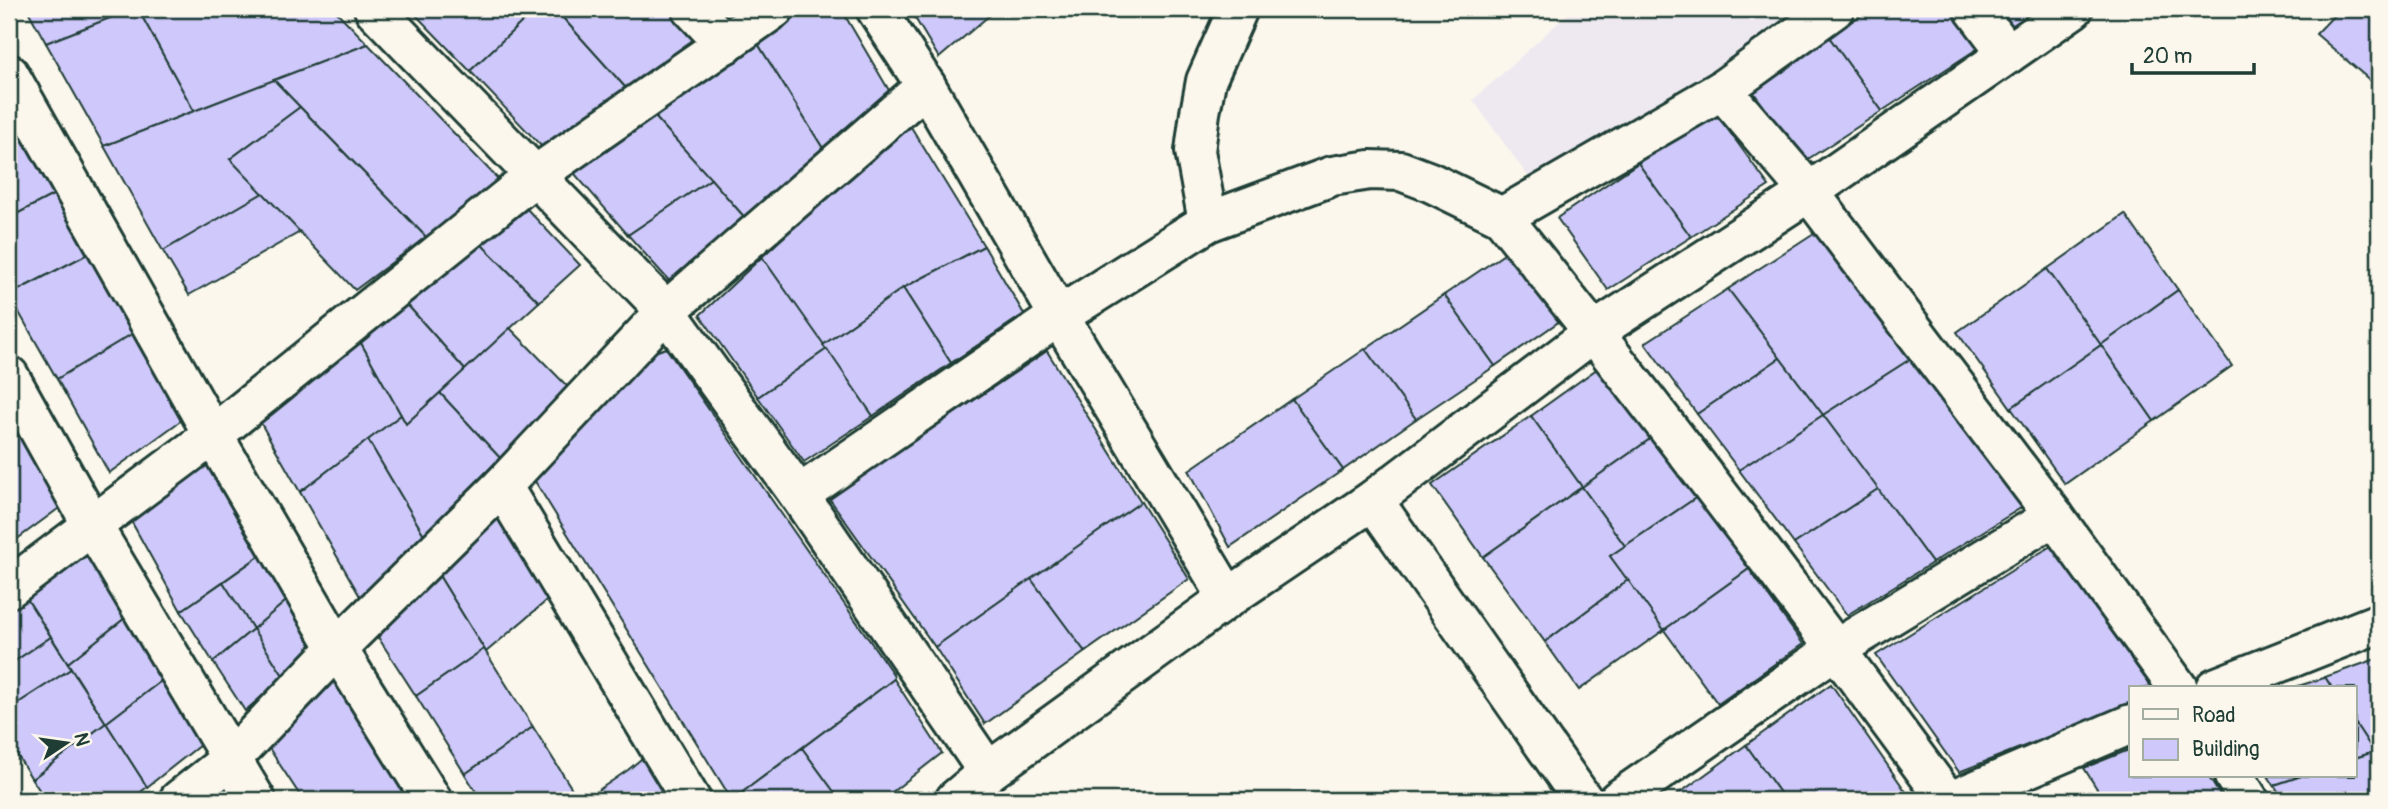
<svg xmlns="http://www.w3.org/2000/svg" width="2388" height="809" viewBox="0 0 2388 809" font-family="Pangolin,sans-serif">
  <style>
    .built { fill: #eee9f0 }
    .building { fill: #cfc8fb; stroke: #1f3d34; stroke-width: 2 }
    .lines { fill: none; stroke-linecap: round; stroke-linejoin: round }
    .minor-casing { stroke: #1f3d34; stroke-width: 44 }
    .minor { stroke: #fbf7ec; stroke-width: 38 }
  </style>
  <rect width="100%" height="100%" fill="#fbf7ec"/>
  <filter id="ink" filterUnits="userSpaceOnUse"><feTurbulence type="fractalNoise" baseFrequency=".0143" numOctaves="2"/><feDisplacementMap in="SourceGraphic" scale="14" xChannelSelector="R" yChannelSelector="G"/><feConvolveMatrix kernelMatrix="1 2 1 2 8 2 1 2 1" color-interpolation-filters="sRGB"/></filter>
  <g filter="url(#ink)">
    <path class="built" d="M1569,9H1798L1542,196L1473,100L1570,12Z"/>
    <g class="building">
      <path d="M27,9H133L46,43Z"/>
      <path d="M133,9H138L194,111L104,146L46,43Z"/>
      <path d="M138,9H334L368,44L194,111Z"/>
      <path d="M410,9H536L470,71Z"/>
      <path d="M536,9H555L626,88L543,148L470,71Z"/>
      <path d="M555,9H671L697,38L626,88Z"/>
      <path d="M806,9H841L890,92L824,150L758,44Z"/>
      <path d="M918,9H997L939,58L912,13Z"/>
      <path d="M1870,9H1957L1983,45L1882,111L1829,37Z"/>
      <path d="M1994,9H2036L2009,28Z"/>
      <path d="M2340,9H2379V88L2316,34Z"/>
      <path d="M1829,37L1882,111L1805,161L1751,89Z"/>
      <path d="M368,44L500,181L426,237L274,80Z"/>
      <path d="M758,44L824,150L746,219L655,117Z"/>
      <path d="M274,80L300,107L230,159L263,193L163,251L104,146Z"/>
      <path d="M9,85L70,186L9,218Z"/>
      <path d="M300,107L426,237L355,290L230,159Z"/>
      <path d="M1715,112L1769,186L1691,237L1638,163Z"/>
      <path d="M655,117L711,179L628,235L574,173Z"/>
      <path d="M908,122L984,246L903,288L823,345L762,257Z"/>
      <path d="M1638,163L1691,237L1608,290L1557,218Z"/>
      <path d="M711,179L746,219L672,284L628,235Z"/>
      <path d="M70,186L103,246L9,295V218Z"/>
      <path d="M263,193L300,232L189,295L163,251Z"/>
      <path d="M526,208L580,265L539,302L480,243Z"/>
      <path d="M2125,214L2178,290L2101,345L2047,269Z"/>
      <path d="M1817,231L1912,358L1823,415L1728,289Z"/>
      <path d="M480,243L539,302L465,370L403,300Z"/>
      <path d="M103,246L147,325L57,379L9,295Z"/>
      <path d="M984,246L1024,314L951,363L903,288Z"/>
      <path d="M1516,246L1567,316L1495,366L1444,295Z"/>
      <path d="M762,257L827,349L758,397L700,315Z"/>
      <path d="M2047,269L2101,345L2011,408L1957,332Z"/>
      <path d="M903,288L951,363L873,416L823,345Z"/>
      <path d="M1728,289L1780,358L1697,414L1645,343Z"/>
      <path d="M2178,290L2232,366L2154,421L2101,345Z"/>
      <path d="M1444,295L1495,366L1416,419L1365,349Z"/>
      <path d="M403,300L465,370L406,424L357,336Z"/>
      <path d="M147,325L194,411L109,473L57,379Z"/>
      <path d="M510,328L569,388L500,458L440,393Z"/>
      <path d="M357,336L401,415L300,492L255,413Z"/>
      <path d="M2101,345L2154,421L2065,484L2011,408Z"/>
      <path d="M666,348L893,674L894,679L732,800L533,478L652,353Z"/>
      <path d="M827,349L873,416L804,462L758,397Z"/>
      <path d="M1365,349L1416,419L1343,470L1292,399Z"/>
      <path d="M1047,351L1141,502L935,647L829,498Z"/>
      <path d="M1780,358L1823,415L1739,470L1697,414Z"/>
      <path d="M1912,358L2024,506L1932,563L1823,415Z"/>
      <path d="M1601,366L1653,437L1582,487L1531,416Z"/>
      <path d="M440,393L500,458L424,535L368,440L401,415L406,424Z"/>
      <path d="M1292,399L1343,470L1230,547L1189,470Z"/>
      <path d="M9,405L62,506L9,545Z"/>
      <path d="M1823,415L1878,489L1794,544L1739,470Z"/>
      <path d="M1531,416L1582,487L1483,557L1432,485Z"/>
      <path d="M1653,437L1697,497L1625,546L1582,487Z"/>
      <path d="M368,440L424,535L361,598L300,492Z"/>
      <path d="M216,444L272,547L181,611L125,510Z"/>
      <path d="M1582,487L1625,546L1610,556L1628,580L1545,642L1483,557Z"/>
      <path d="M1878,489L1932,563L1847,615L1794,544Z"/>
      <path d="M1697,497L1749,569L1664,630L1610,556Z"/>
      <path d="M1141,502L1189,579L1085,652L1031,579Z"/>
      <path d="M506,508L557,592L486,652L438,574Z"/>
      <path d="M86,537L134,611L68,663L20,588Z"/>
      <path d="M2051,546L2152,688H2131V704L1959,772L1876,655Z"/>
      <path d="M272,547L297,592L253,629L223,582Z"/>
      <path d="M1749,569L1803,644L1718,704L1664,630Z"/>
      <path d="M438,574L484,649L416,696L376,634Z"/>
      <path d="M1031,579L1085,652L985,724L935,647Z"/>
      <path d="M1628,580L1664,630L1579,690L1545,642Z"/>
      <path d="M223,582L253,629L213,662L181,611Z"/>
      <path d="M20,588L51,637L9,665V597Z"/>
      <path d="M297,592L325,642L284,677L253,629Z"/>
      <path d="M134,611L173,672L106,723L68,663Z"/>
      <path d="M253,629L284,677L245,711L213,662Z"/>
      <path d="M51,637L71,669L9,709V665Z"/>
      <path d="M484,649L533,727L465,774L416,696Z"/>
      <path d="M2379,658V760L2355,723V688H2332L2325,677Z"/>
      <path d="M71,669L106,723L32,779L9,742V709Z"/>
      <path d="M173,672L214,734L147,787L106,723Z"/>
      <path d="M345,677L410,788L391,800H303L263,739L322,685Z"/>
      <path d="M2325,677L2332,688H2292L2324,678Z"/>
      <path d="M894,679L942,753L882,800H840L802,748Z"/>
      <path d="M1831,684L1911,799L1785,800L1746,745Z"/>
      <path d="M106,723L147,787L131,800H46L32,779Z"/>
      <path d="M2355,723L2374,752L2355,758Z"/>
      <path d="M533,727L579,800H481L465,774Z"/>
      <path d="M1746,745L1785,800H1670Z"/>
      <path d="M802,748L840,800H732Z"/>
      <path d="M653,749L684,800H584L628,770Z"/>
      <path d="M2131,749V776H2208L2223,800H2104L2084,768Z"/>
      <path d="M2374,752L2379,760V800H2284L2274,785L2301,776H2355V758Z"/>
      <path d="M2268,776H2301L2274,785Z"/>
    </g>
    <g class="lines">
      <g class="minor-casing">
        <g id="minor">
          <path d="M374,9L666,311L799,495"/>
          <path d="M692,9L725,44"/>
          <path d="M876,9L926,86L1059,316L1228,598"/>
          <path d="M1974,9L2008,54"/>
          <path d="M9,74L213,435L337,648L432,800"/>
          <path d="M1722,90L1809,192L2054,516L2178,688"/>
          <path d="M1502,217C1655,408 1803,603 1947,800"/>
          <path d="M1208,222L1195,151L1200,113L1206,81L1238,9"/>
          <path d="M9,376L92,525L256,800"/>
          <path d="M502,486L691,800"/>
          <path d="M1373,500L1583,800"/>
          <path d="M9,588L213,435L536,175L774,9"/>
          <path d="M2215,688L2379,623"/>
          <path d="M988,772L799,495L1059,316L1208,222L1332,176L1370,170L1401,171L1430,182L1502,217L1722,90L1834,9"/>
          <path d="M2234,776L2249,800"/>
          <path d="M179,800L231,759L337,648L502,486L666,311L926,86"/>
          <path d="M955,800L988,772L1228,598L1373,500L1594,332L1809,192L2073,9"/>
          <path d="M1618,800L1836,649L2054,516"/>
          <path d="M1953,800L2131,724"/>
        </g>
      </g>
      <use href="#minor" class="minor"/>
    </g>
  </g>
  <rect width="2388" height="809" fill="none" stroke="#fbf7ec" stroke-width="35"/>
  <rect x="18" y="18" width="2353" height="774" fill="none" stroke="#1f3d34" stroke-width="2.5" filter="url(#ink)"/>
  <rect x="2129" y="686" width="228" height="91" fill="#fbf7ec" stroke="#a3ada2" stroke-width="2"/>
  <rect x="2143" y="709" width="35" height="10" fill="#fbf7ec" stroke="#a3ada2" stroke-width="2"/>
  <text x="2192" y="722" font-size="21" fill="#1f3d34">Road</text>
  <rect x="2143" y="739" width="35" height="21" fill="#cfc8fb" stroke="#a3ada2" stroke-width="2"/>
  <text x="2192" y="756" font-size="21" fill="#1f3d34">Building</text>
  <g transform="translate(66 743) rotate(77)" stroke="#fbf7ec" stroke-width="5" paint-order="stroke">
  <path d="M0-5L12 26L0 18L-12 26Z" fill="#1f3d34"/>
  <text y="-10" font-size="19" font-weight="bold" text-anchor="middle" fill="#1f3d34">N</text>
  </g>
  <path d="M2132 63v10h122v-10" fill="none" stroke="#1f3d34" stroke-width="3.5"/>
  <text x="2143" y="63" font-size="21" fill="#1f3d34" stroke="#fbf7ec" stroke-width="5" paint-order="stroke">20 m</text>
</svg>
